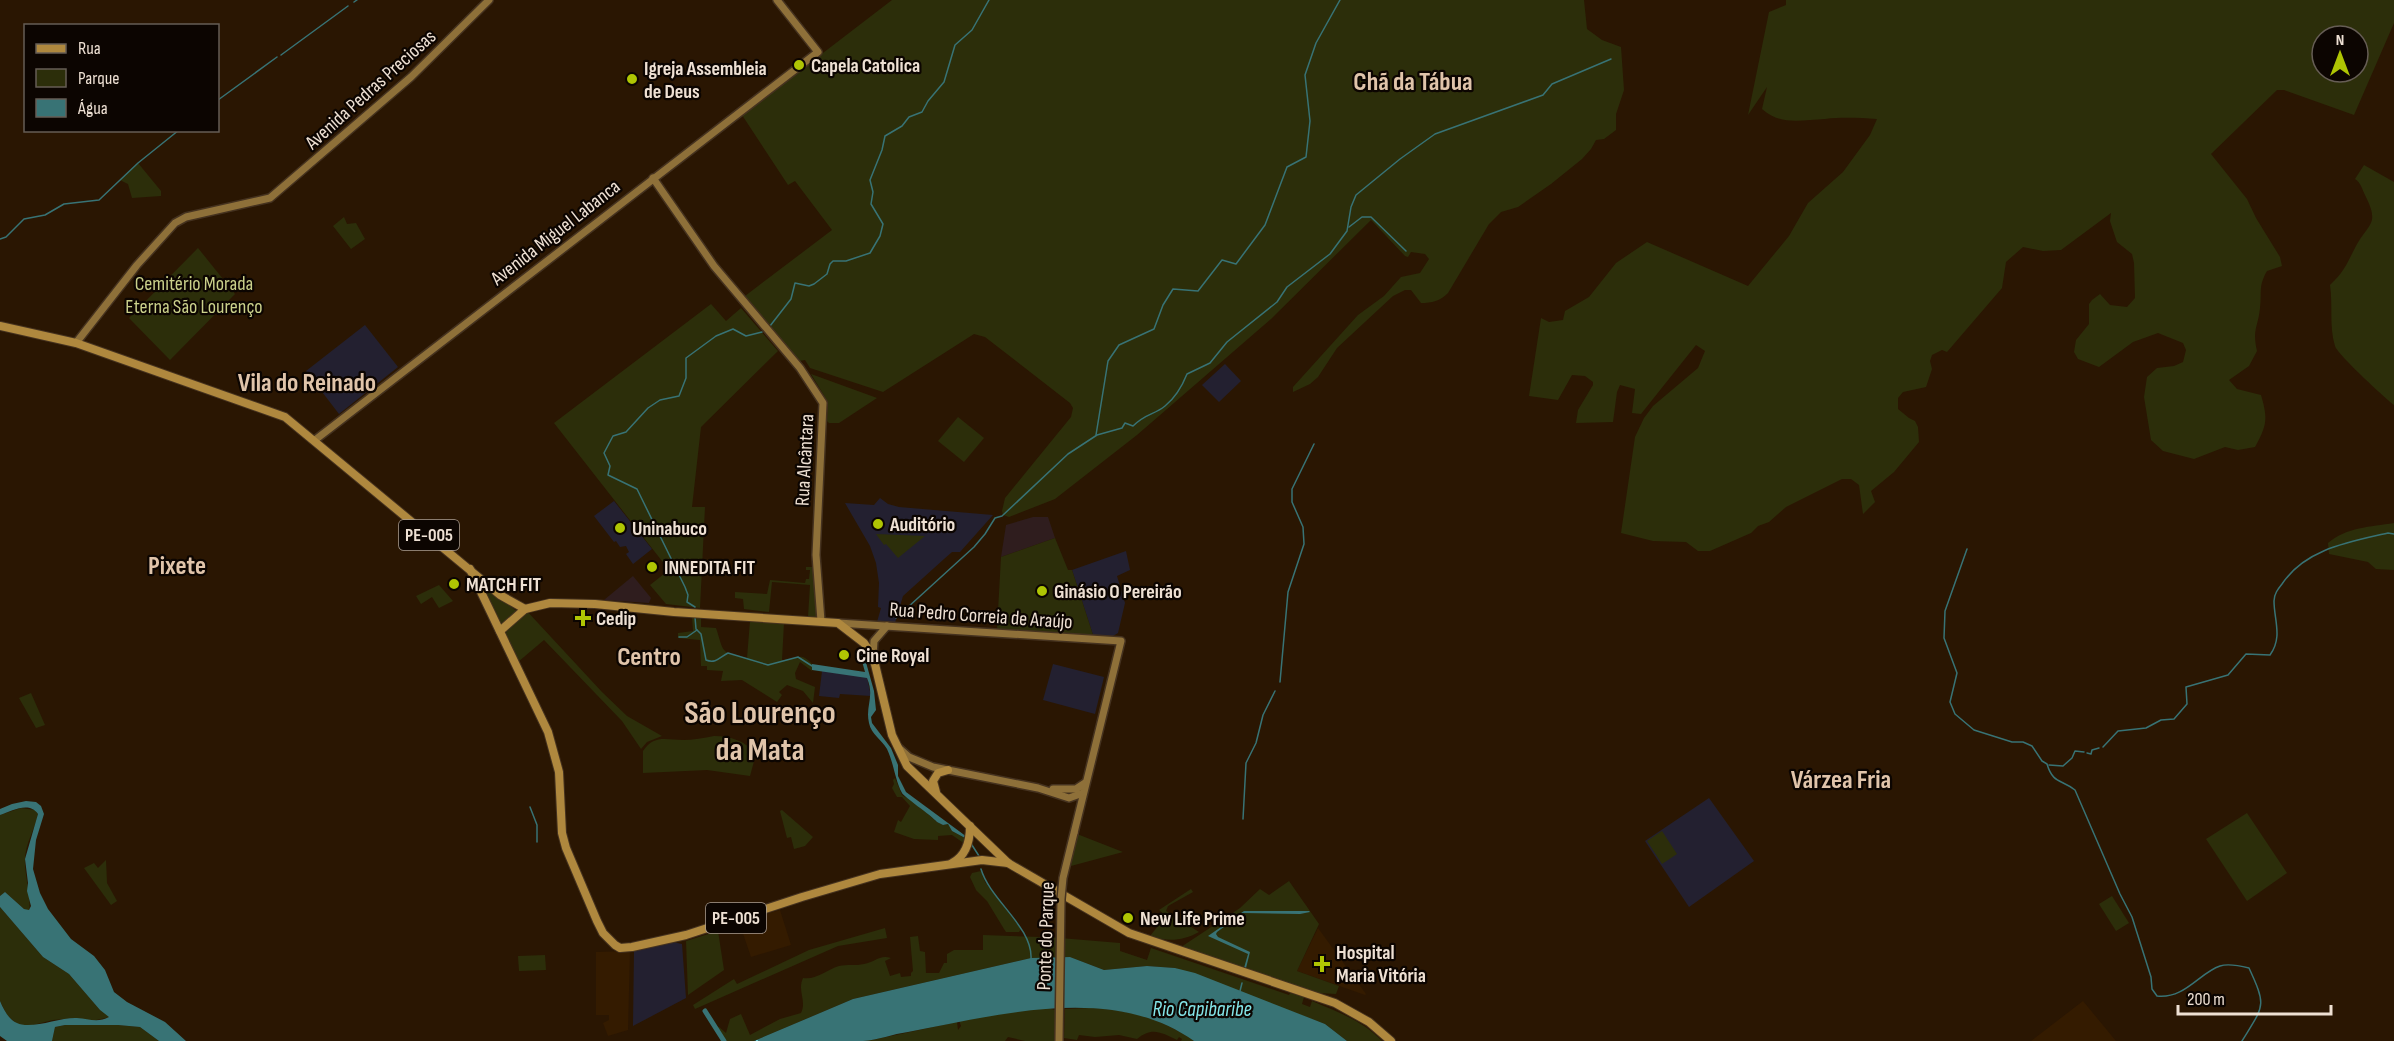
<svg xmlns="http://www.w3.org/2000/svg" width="2394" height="1041" viewBox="0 0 2394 1041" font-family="'Sofia Sans Condensed',sans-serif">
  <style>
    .built { fill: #341b00 }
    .industrial { fill: #2f1d1e }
    .education { fill: #232030 }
    .green { fill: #2c2e0a; fill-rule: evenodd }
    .water { fill: #387375 }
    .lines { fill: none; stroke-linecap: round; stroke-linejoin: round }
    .stream { stroke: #387375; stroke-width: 1.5 }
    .canal { stroke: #387375; stroke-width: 5 }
    .ferry { stroke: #84e5e8; stroke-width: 1.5; stroke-dasharray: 8 6; stroke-linecap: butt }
    .secondary-casing { stroke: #45321f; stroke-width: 10 }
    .primary-casing { stroke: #45321f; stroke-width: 10 }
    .secondary { stroke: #8e7039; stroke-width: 7 }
    .primary { stroke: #af883e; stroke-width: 8 }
    .secondary-bridge-casing { stroke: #45321f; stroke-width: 10; stroke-linecap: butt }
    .secondary-bridge { stroke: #8e7039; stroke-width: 7 }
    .poi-dot { fill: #afc503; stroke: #0c0501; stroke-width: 2 }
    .labels { text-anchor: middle; stroke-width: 4.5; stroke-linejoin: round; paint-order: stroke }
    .shield { fill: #0c0501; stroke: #aa9e94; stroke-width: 1.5 }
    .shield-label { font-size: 18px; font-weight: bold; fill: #eee0d3 }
    .poi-label { font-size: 20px; font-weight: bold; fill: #eee0d3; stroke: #0c0501; text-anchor: start }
    .street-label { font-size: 20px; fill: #eee0d3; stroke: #0c0501 }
    .park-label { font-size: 20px; fill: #cbd18b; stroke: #0c0501 }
    .water-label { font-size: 21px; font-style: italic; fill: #84e5e8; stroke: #0c0501 }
    .district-label { font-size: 26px; font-weight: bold; fill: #e0c4aa; stroke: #0c0501 }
    .town-label { font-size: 32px; font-weight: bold; fill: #e0c4aa; stroke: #0c0501 }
  </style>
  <rect width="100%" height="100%" fill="#2a1602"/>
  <g class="built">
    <path d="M780,910L791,945L751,957L739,922Z"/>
    <path d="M1318,928L1366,994L1365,995L1297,971Z"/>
    <path d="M630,951L628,1030L608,1036L603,1023L609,1020V1015H596V952Z"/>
    <path d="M2083,1001L2116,1041H2031Z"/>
  </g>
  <g class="industrial">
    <path d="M1033,517H1048L1055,538L1001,557L1006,525Z"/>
    <path d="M633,576L651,598L649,603L604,600Z"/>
  </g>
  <g class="education">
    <path d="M365,325L398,367L339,414L306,371Z"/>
    <path d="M1225,364L1241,381L1219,402L1202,385Z"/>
    <path d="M880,498L888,504L899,507L993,515L960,552H952L944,559L903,596L895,623L877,622L881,608L878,607L879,583L876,563L870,546L845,503L874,505Z"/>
    <path d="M614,501L652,549L633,564L626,554L629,552L626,546L620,547L616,541L614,542L594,516Z"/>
    <path d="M1126,551L1130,570L1117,576L1125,603L1118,633L1113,636L1093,635L1072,570Z"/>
    <path d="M1053,664L1104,677L1095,714L1043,700Z"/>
    <path d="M822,671L867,677L871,696L840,694L839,698L819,696Z"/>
    <path d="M1709,798L1754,861L1689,907L1645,841Z"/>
    <path d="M673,942L682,944L686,998L633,1026L634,951Z"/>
  </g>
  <g class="green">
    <path d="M892,0H1584L1587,29L1602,40L1621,47L1624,90L1616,114V130L1604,139L1596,140L1591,149L1582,159L1551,184L1518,207L1501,212L1489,224L1448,293C1440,301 1432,303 1421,303L1411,290H1405L1393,296L1337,348L1318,377L1310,384L1293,392V387L1358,315L1384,296L1401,277L1420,273L1429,259L1425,254L1411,252L1408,257L1405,256L1371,220L1271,319L1137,435L1055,499L1009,517L1003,515L1002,511L1005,498L1071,417L1073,408L1070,403L985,337L974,334L883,392L810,368L805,360L799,361L745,296L832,230L795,181L788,185L742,115Z"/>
    <path d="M1786,0H2394V23L2354,115L2284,90H2277L2211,154L2247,199L2256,218L2280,257L2282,266L2267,271C2258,287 2262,291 2260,308C2258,328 2252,329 2257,351L2249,366L2229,380L2237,389L2261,395C2268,419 2267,425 2255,447L2238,450L2225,447L2194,459L2163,451L2151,440L2144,397L2147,377L2157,368L2174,366L2183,362L2186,350L2183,343L2158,333L2133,342L2099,367L2078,359L2074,352L2076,340L2089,324V304L2092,300L2100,294L2110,305L2127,307L2135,298L2134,263L2132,254L2117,242L2110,221L2111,213L2061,250L2043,251L2023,247L2006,262L2002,288L1947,352L1942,350L1932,355L1930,361L1932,369L1926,387L1903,392L1898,398V409L1909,418L1915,421L1918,427L1919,442L1894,472L1871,491L1875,502L1863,514L1859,485L1851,479H1842L1786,507L1769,522L1758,526L1751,533L1710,551H1698L1686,542L1653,541L1621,533L1635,437L1644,418L1653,406L1698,368L1705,351L1696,345L1641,414L1632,413L1635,389L1620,385L1617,392L1613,422L1576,423L1578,410L1593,385V382L1585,376L1572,375L1558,400L1529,396L1541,318L1549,322L1563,320L1565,311L1589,297L1616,263L1647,242L1748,286L1789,236L1808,203L1843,172L1870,135L1877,119C1860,118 1842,117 1825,119C1802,120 1781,126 1762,109L1767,87L1748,115L1769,12L1786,5ZM2322,36H2358V72H2322Z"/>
    <path d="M138,163L161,191V196L132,198L128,184L120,180Z"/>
    <path d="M2364,165L2394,182V405C2384,397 2337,354 2335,346C2329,326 2333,306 2330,285C2345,271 2347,263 2356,246C2369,222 2380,225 2365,195C2362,189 2361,183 2355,179Z"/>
    <path d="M344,217L347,224L356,223L365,239L351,249L333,226Z"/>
    <path d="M198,248L235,294L170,360L129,318Z"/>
    <path d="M711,304L726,321L741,308L778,351L701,427L692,507H705L700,608L666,604L650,585L669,570L554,423Z"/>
    <path d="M811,374L877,398L839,423H829L827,421L828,402Z"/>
    <path d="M958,417L984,438L964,462L938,441Z"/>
    <path d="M2394,523V570L2376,569L2368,562L2329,554L2328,543C2347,527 2370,527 2394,523Z"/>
    <path d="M876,534L925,536L898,558L886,544L884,545Z"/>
    <path d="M1055,538L1068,570H1072L1093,635L997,629L1001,557Z"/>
    <path d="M806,567H814L821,608L816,617H808L810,585L772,582L769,612L744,609L743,599L735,598V592L767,594L770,580L805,583L806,579H809L810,570H806Z"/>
    <path d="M481,582L519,613L525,609L602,692L627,716L662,736L647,742L641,749L622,721L544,640L518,662L479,583Z"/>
    <path d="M439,585L453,601L439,608L432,597L421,604L416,596Z"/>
    <path d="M692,617H701V627L716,628C724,651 719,653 747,658L750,621L784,623L782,660C797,661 799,650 812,664V671L800,662L795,673L796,679L815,687L813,703L803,691L787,685L779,692L782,695L777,702L742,680L721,681L723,671L707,670V666H701L700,640L678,638V633L693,631Z"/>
    <path d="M31,693L45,725L36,728L19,698Z"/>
    <path d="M714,736C731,736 745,741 756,754L750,776L707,770L643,773V751C654,734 667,740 683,740C693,740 704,738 714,736Z"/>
    <path d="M895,778L902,795L914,802L937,822L943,825L948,824L952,831L965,838V844L952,835L938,836V840L914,839L894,832L898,820L901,822L910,806L902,797H897L892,788L894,784L893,780Z"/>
    <path d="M21,808L35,810L38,814C35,829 25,844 25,860C24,870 32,903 29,911L24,909L5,892L0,896V815Z"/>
    <path d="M782,810L813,837L805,846L794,849L791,837L787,838L780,811Z"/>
    <path d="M2247,813L2287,873L2247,901L2206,839Z"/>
    <path d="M1662,831L1677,854L1662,864L1647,841Z"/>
    <path d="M1077,834L1123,852L1071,866Z"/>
    <path d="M106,860L107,883L117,901L111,905L84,868L94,863L98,868Z"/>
    <path d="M981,871L985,882L1021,929L1019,932H1006L1004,929L987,901L976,890L970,877L972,873Z"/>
    <path d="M1289,881L1319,924L1297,971L1339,986L1336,994L1318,993L1181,947L1240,908L1260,889L1269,895Z"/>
    <path d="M1191,889L1193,892L1168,906L1166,911L1199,932C1183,941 1167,942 1150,936L1166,916L1159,910Z"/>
    <path d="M2112,896L2129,923L2116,931L2099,904Z"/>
    <path d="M0,907L43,957L69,974L100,1010L110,1017L92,1021L76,1018L53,1020L29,1026L17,1024L7,1015L0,1001Z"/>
    <path d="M885,928L887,938L838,946L695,1009L693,1005L734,979L737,984L809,950Z"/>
    <path d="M718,931L724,970L688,995L686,941Z"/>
    <path d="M983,935L1040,937L1041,943H1048V937L1120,943V951L1147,960L1151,948L1289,995L1290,993L1304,997L1302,1004L1310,1007L1312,1001C1338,1012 1363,1021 1382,1041H1347L1325,1024L1175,968L1147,966L1104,970L1070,957L1031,958L853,999L754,1041H721L716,1028L719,1027L726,1033L730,1019L741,1014L750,1035L780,1019L801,1013C807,1001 797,991 803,978C817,980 826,970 839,966C847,964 856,966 864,964C875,962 880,954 891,958L885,961L890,976L900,973L901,977L911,976V973L913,971L910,937L918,936L920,951L925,952L926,973H939L944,963H947V954L954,950H983Z"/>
    <path d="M545,955L546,970L519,971L518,956Z"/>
    <path d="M1048,1008L1055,1010V1041H1025L1008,1037L1005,1041H841L872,1040L957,1022L958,1030L961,1026L959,1020L998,1009Z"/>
    <path d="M1089,1008C1127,1009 1163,1019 1194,1041H1181L1182,1039L1179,1037L1177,1040C1160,1032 1152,1027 1137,1039L1119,1035L1095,1037L1079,1035L1077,1040L1064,1038L1065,1009Z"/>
    <path d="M65,1025H118L140,1027L159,1041H52L55,1027Z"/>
  </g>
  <g class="water">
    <path d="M862,648L874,691L876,710L871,717L872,723L891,748L898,765V776L906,792L967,837L965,838L952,831L948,824L943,825L937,822C931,815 904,797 902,793C895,780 894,764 887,749C882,740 871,734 869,723C865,706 875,697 867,678L812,670V664L865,672L860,654Z"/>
    <path d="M26,801L36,802L41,806L44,814L36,840L33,869L40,893L48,909L71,939L94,956L105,970L114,992L127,1002L165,1022L186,1041H159L140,1027L118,1025H65L55,1027L52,1041H7L0,1036V1001C4,1010 8,1019 17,1023C31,1030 60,1017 77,1018C89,1019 98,1023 109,1017L100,1010L69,974L43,957L0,907V896L5,892L24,909L29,910L31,906L27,891L28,883L25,859L38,814C29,801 12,811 0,815V809L12,804Z"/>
    <path d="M1244,911H1309L1310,912L1300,914L1243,913L1217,932L1216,934L1218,937L1250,952L1246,968H1244L1248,954L1208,936Z"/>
    <path d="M1070,957L1104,970L1147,966L1175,968L1195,973L1325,1024L1347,1041H1194C1112,983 999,1015 908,1032C893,1034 878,1040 863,1041C827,1041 790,1041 754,1041L853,999L1031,958Z"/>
  </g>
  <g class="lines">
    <g class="stream">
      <path d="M354,2L357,0"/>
      <path d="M281,55L348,6"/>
      <path d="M218,100L277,57"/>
      <path d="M1349,227L1362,217H1371L1406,251"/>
      <path d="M0,239L6,237L24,219L45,215L64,204L99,200L138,163L179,130"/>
      <path d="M770,326L791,299L795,283L809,286L814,284L827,274L830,264L833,261H846L870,253L880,236L883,224L871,204L873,192L870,180L882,150L885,136L902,126L909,117L922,112L928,101L944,82L955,45L972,30L989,0"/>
      <path d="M1096,435L1108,361L1119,345L1154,329L1163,305L1173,289L1198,291L1222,260L1236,264L1265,225L1287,167L1306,157L1310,121L1305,75L1316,43L1340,0"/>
      <path d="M1967,549L1945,611L1944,638L1957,673L1950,702L1955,714L1974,730L2012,742H2023L2032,746L2042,761L2047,764C2053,784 2061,779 2075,790L2120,894L2132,917L2151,977L2152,989L2157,996C2185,999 2199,973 2220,966C2229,963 2241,966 2249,968C2267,1007 2264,1005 2242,1041"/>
      <path d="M695,607L687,602L688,595L685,587L637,489L608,475L610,466L604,453L613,436L626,432L648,408L660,400L679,396L686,378V358L716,336L733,329L746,336L762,332"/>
      <path d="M695,617L696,629L701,634L706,660C716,664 720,657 728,653L768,665L798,657L812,666"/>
      <path d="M896,618L974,547L985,534L995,518L1002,516L1068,454L1097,435L1122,428L1125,423L1133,426C1146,413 1154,415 1165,406C1175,398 1183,384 1187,374L1210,363L1227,342L1277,302L1287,287L1330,254L1347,231L1351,207L1356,195L1400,159L1435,134L1543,95L1552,84L1611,59"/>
      <path d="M679,637H687L697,630"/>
      <path d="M1280,682L1288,592L1304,544L1303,527L1292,502V489L1314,444"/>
      <path d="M2103,747L2118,731L2146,728L2161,720L2174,719L2187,704L2186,687L2228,675L2246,654L2270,655C2283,637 2274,620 2274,601C2274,594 2278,589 2282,584C2305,549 2349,542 2388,533L2394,534"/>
      <path d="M2087,753L2091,754L2092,750L2099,748"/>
      <path d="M2049,765L2063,766L2072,758L2075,751L2084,752"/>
      <path d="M530,807L537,825V842"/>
      <path d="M1243,819L1246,763L1256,743L1263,715L1275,691"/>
      <path d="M970,842L979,856"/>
      <path d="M981,869C990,900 1033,927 1031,959"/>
      <path d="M1240,991L1242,983"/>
    </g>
    <path class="canal" d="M705,1011L724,1041"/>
    <path class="ferry" d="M757,1040V1041"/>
    <g class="secondary-casing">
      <g id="secondary">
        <path d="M653,178L714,266L800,368L823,403L816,555L821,621"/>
        <path d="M76,343L137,265L175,223L186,217L270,198L411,77L489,0"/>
        <path d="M315,440L818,52L777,0"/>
        <path d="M838,623L1121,641L1074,833"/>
        <path d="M873,656L874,641L887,626"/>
        <path d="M899,748L909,757L933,767L1038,788L1069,798L1083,793"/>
        <path d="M1053,789H1076L1085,783"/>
      </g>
    </g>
    <g class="primary-casing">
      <g id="primary">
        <path d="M0,326L76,343L285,417L500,595L525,609"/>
        <path d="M470,569L548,732L559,772L562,833L566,848L597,921L603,933L615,945L620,948L632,947L686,935L802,897L880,874L982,860L1008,863"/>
        <path d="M500,631L525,609L550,603L595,604L674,612L838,623L864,643L873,656L892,735L907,766L1008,863L1129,933L1335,1003L1369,1022L1391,1041"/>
        <path d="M936,792L933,781L938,773L948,770"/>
        <path d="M952,863C966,856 970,841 970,826"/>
      </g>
    </g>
    <use href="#secondary" class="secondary"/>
    <use href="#primary" class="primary"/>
    <g class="secondary-bridge-casing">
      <path id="secondary-bridge" d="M1059,1041L1061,899L1063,878L1074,833"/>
    </g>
    <use href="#secondary-bridge" class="secondary-bridge"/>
  </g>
  <g class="poi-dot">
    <circle cx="799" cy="65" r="6"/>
    <circle cx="632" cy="79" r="6"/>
    <circle cx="878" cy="524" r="6"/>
    <circle cx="620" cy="528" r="6"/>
    <circle cx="652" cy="567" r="6"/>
    <circle cx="454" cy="584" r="6"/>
    <circle cx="1042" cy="591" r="6"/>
    <path d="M580 609h6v6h6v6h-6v6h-6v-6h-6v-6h6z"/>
    <circle cx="844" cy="655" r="6"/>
    <circle cx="1128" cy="918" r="6"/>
    <path d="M1319 955h6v6h6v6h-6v6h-6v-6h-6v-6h6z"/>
  </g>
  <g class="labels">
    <g class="shield">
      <rect x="399" y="520" width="60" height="30" rx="4.5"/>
      <rect x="706" y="903" width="60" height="30" rx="4.5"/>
    </g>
    <g class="shield-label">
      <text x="429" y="541">PE-005</text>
      <text x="736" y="924">PE-005</text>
    </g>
    <g class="poi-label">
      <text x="811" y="72">Capela Catolica</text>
      <text x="644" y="75">Igreja Assembleia<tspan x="644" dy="23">de Deus</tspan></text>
      <text x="890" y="531">Auditório</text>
      <text x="632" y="535">Uninabuco</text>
      <text x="664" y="574">INNEDITA FIT</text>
      <text x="466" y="591">MATCH FIT</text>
      <text x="1054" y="598">Ginásio O Pereirão</text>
      <text x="596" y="625">Cedip</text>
      <text x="856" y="662">Cine Royal</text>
      <text x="1140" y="925">New Life Prime</text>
      <text x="1336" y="959">Hospital<tspan x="1336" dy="23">Maria Vitória</tspan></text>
    </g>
    <g class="street-label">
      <text transform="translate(370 89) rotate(-42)" y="7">Avenida Pedras Preciosas</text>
      <text transform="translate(555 232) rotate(-38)" y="7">Avenida Miguel Labanca</text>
      <text transform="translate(804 460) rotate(-87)" y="7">Rua Alcântara</text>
      <text transform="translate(981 615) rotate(4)" y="7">Rua Pedro Correia de Araújo</text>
      <text transform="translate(1045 936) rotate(-88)" y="7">Ponte do Parque</text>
    </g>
    <g class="park-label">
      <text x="194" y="290">Cemitério Morada<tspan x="194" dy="23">Eterna São Lourenço</tspan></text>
    </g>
    <g class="water-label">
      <text x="1202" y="1016">Rio Capibaribe</text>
    </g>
    <g class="district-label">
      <text x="1413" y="90">Chã da Tábua</text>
      <text x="307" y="391">Vila do Reinado</text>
      <text x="177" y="574">Pixete</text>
      <text x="649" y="665">Centro</text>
      <text x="1841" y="788">Várzea Fria</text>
    </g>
    <g class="town-label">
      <text x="760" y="723">São Lourenço<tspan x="760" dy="37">da Mata</tspan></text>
    </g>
  </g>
  <rect x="24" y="24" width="195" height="108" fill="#0c0501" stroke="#665d55" stroke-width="1.5"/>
  <rect x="36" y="44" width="30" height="9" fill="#af883e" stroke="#665d55" stroke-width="1.5"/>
  <text x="78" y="54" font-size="18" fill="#eee0d3">Rua</text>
  <rect x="36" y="69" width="30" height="18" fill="#2c2e0a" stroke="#665d55" stroke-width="1.5"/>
  <text x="78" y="84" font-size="18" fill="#eee0d3">Parque</text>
  <rect x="36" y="99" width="30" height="18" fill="#387375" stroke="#665d55" stroke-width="1.5"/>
  <text x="78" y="114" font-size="18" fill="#eee0d3">Água</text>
  <g transform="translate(2340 54)"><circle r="28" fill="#0c0501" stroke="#665d55" stroke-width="1.5"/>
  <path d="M0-4.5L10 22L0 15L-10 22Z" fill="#afc503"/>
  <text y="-9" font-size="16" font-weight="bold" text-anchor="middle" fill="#eee0d3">N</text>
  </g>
  <path d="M2178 1005v9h153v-9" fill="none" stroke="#eee0d3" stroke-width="3"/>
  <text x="2187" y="1005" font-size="18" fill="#eee0d3" stroke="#0c0501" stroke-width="4.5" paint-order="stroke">200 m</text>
</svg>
